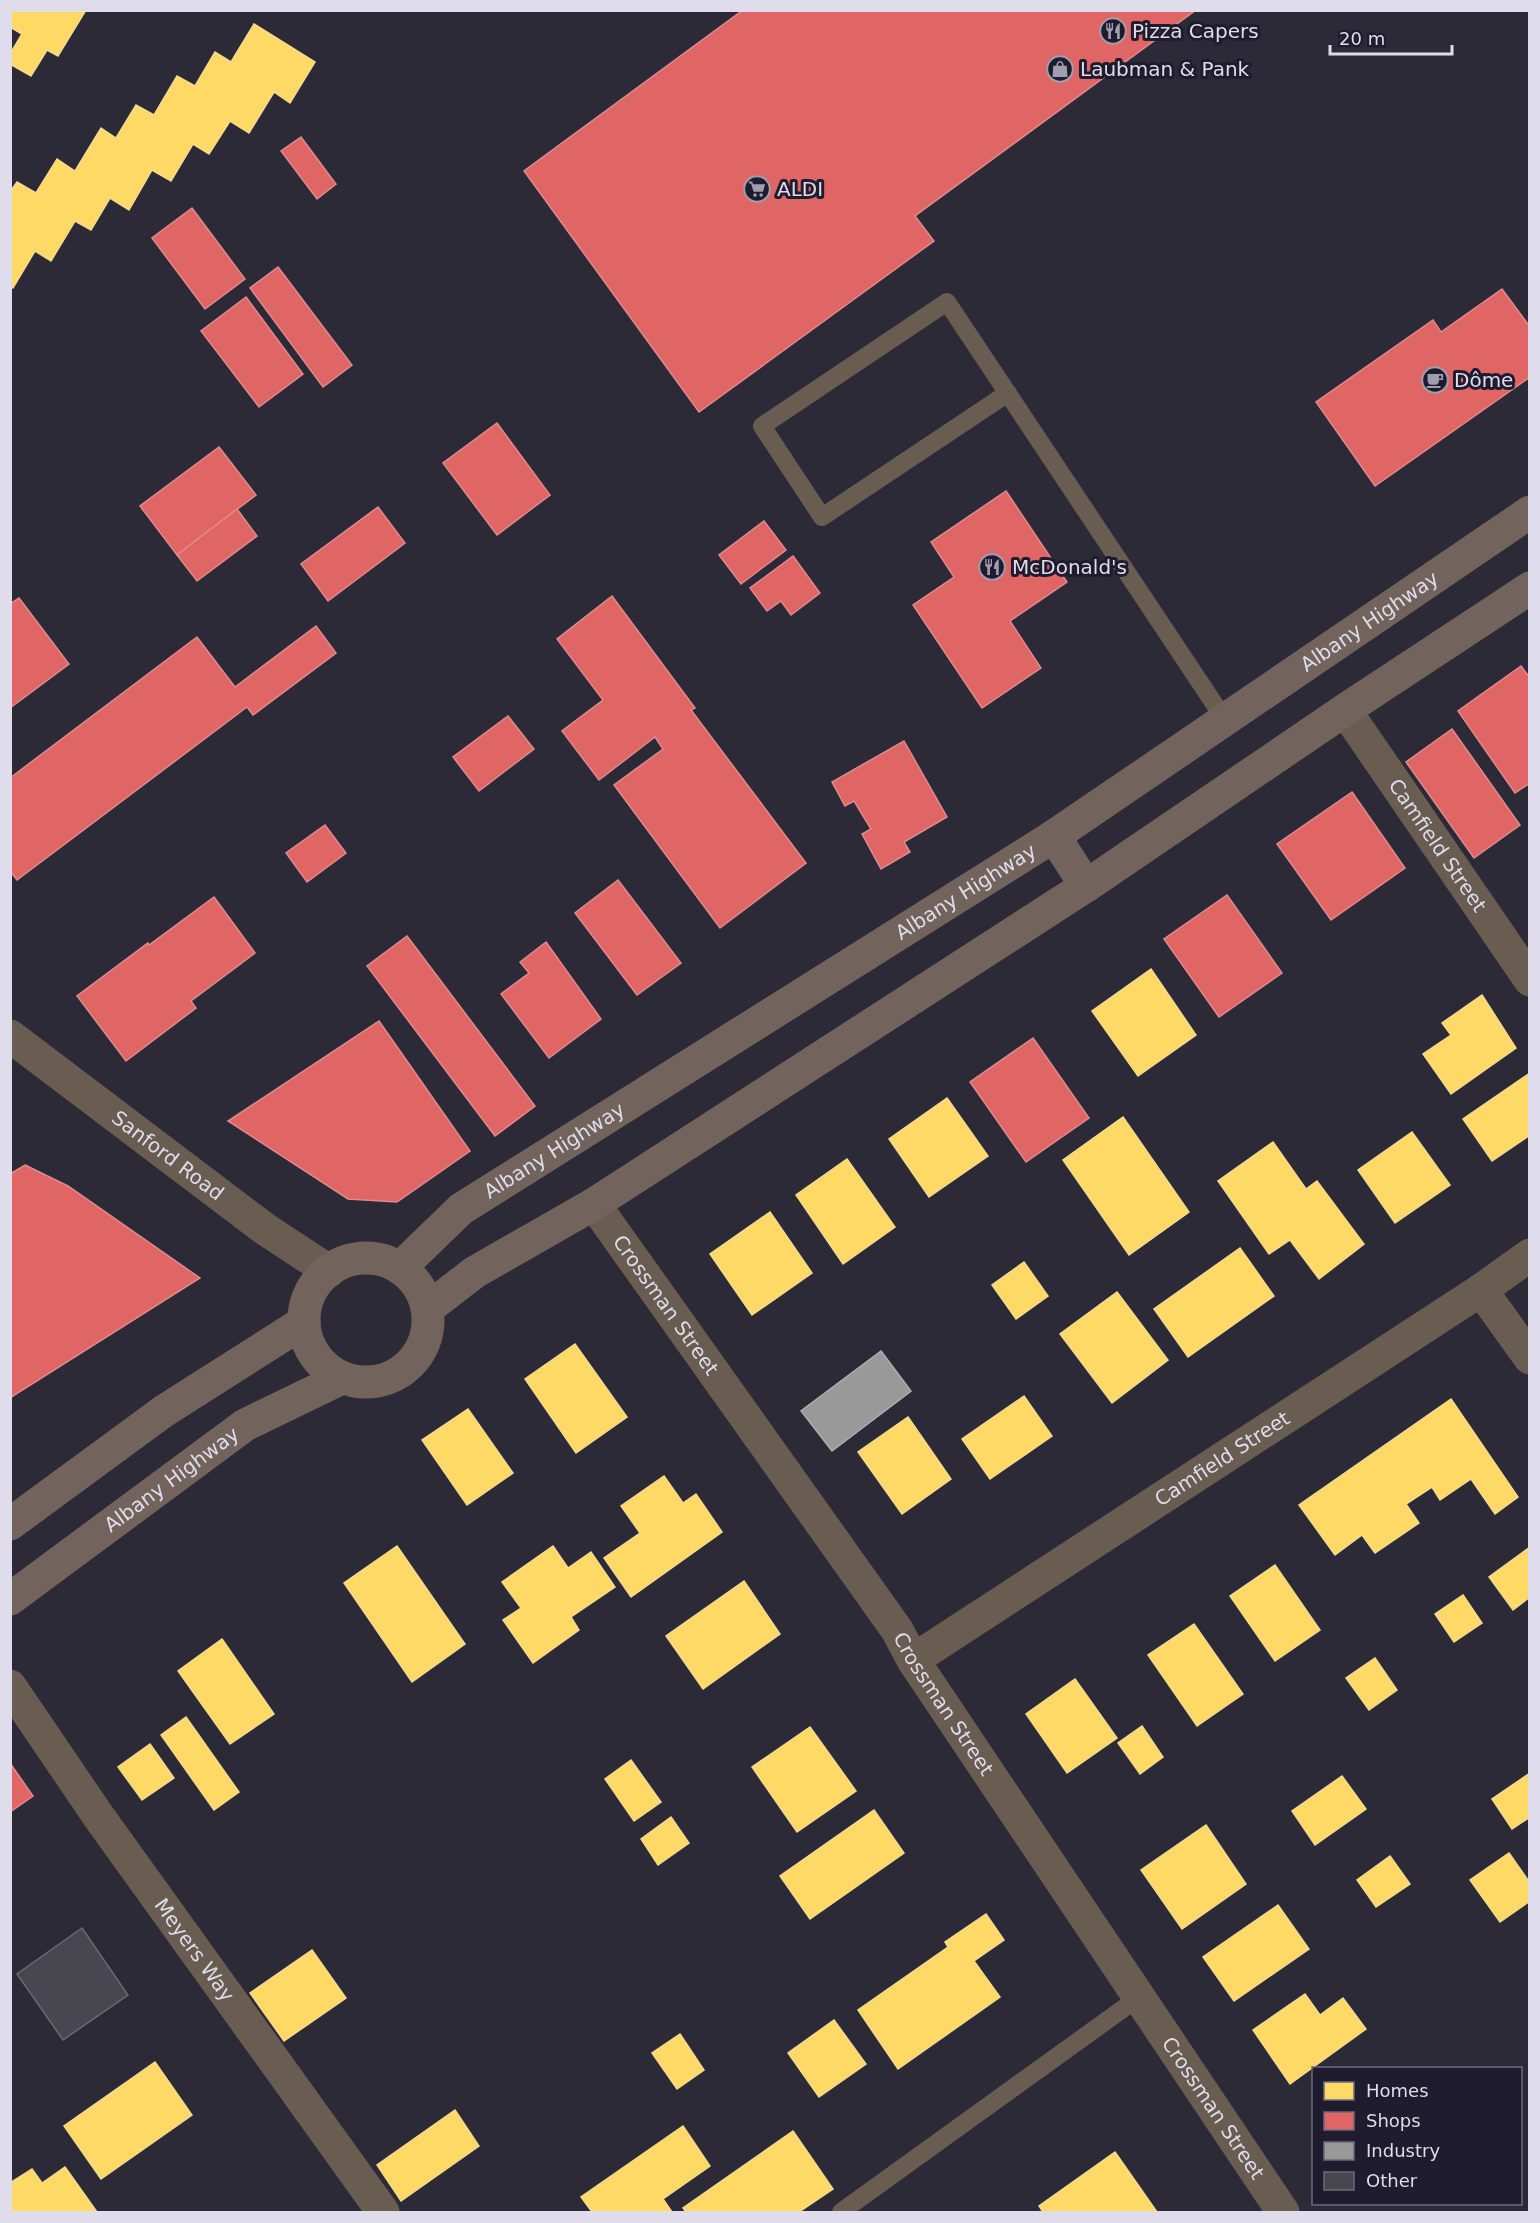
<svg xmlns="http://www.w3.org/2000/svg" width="1540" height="2223" viewBox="0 0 1540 2223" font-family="'DejaVu Sans',sans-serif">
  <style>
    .homes { fill: #ffd966; stroke: #f5da8e; stroke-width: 1.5 }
    .shops { fill: #e06666; stroke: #e08a8e; stroke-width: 1.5 }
    .industry { fill: #999; stroke: #aeadb2; stroke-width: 1.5 }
    .building { fill: #484750; stroke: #6a6872; stroke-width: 1.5 }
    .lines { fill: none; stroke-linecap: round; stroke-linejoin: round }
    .service { stroke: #695c51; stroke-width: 18 }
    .minor { stroke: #695c51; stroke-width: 33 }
    .trunk { stroke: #72645c; stroke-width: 33 }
    .labels { text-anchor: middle; stroke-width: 6; stroke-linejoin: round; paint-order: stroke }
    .poi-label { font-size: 20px; fill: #dfddeb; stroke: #201c30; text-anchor: start }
    .street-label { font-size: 20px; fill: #dfddeb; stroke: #201c30 }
  </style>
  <rect width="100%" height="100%" fill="#2c2a36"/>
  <g class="homes">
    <path d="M10,10H86L58,56L47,50L31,76L10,64V54L22,34L10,27Z"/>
    <path d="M254,24L315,62L290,103L274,92L249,133L230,121L209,154L193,144L171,181L152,170L129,210L110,198L91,230L75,221L51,261L35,251L13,288L10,286V192L17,182L36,193L57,159L75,171L101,128L116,138L136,105L154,115L177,76L195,86L215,52L231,62Z"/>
    <path d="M1151,969L1196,1035L1138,1076L1092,1011Z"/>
    <path d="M1482,995L1516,1048L1451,1094L1423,1054L1451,1035L1442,1023Z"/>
    <path d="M1530,1073V1135L1492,1161L1463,1119Z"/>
    <path d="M947,1098L988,1156L929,1197L889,1139Z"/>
    <path d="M1123,1117L1189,1212L1129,1255L1063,1160Z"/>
    <path d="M1412,1132L1450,1185L1395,1223L1358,1170Z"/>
    <path d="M1273,1142L1306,1189L1317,1181L1364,1244L1319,1279L1290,1240L1269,1254L1218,1181Z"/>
    <path d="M847,1159L895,1227L843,1264L796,1195Z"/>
    <path d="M770,1212L812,1273L752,1315L710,1254Z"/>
    <path d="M1240,1248L1274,1296L1188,1357L1154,1309Z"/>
    <path d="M1024,1262L1048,1296L1016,1319L992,1285Z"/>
    <path d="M1117,1292L1168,1360L1112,1403L1060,1334Z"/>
    <path d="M575,1344L627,1417L576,1453L525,1379Z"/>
    <path d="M1024,1396L1052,1436L990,1479L962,1439Z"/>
    <path d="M1451,1399L1518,1497L1495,1514L1471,1479L1440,1500L1432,1487L1406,1504L1419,1523L1375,1553L1362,1535L1335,1555L1299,1505Z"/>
    <path d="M468,1409L513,1473L467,1505L422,1440Z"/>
    <path d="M908,1417L951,1479L902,1514L858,1452Z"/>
    <path d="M664,1476L683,1503L696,1494L722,1532L631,1597L604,1558L640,1533L621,1506Z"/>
    <path d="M397,1546L465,1644L412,1682L344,1583Z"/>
    <path d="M553,1546L568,1568L591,1552L615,1587L571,1617L579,1630L533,1663L503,1620L521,1608L502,1582Z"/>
    <path d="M1530,1547V1597L1513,1610L1489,1577Z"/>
    <path d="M1275,1565L1320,1630L1275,1661L1230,1596Z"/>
    <path d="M744,1581L780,1634L703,1689L666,1636Z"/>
    <path d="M1463,1595L1482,1623L1454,1642L1435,1614Z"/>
    <path d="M1194,1624L1243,1694L1197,1726L1148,1655Z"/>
    <path d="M222,1639L274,1714L230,1744L178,1671Z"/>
    <path d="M1375,1658L1397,1690L1369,1710L1346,1678Z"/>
    <path d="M1075,1679L1117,1738L1067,1773L1026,1714Z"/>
    <path d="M186,1717L239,1792L214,1810L161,1735Z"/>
    <path d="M1142,1726L1163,1757L1140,1774L1118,1743Z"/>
    <path d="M810,1727L856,1791L797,1832L752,1767Z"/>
    <path d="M150,1744L174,1778L142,1800L118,1767Z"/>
    <path d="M631,1760L661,1802L634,1821L605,1779Z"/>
    <path d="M1530,1773V1817L1512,1829L1492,1799Z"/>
    <path d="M1342,1776L1366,1809L1315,1845L1292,1811Z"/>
    <path d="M874,1810L904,1853L810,1919L780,1876Z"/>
    <path d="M671,1817L689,1843L658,1865L641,1839Z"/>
    <path d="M1206,1825L1246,1884L1182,1929L1141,1870Z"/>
    <path d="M1509,1853L1530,1883V1901L1500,1922L1470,1880Z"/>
    <path d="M1390,1856L1410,1884L1376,1907L1357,1880Z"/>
    <path d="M1278,1905L1309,1949L1234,2001L1203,1957Z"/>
    <path d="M986,1914L1004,1940L974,1961L1000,1997L898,2069L858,2010L948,1947L945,1942Z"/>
    <path d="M312,1950L346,1998L284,2041L250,1993Z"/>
    <path d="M1305,1994L1320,2015L1343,1998L1366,2029L1290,2084L1253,2030Z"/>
    <path d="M834,2020L866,2064L819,2097L788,2053Z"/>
    <path d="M680,2034L704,2070L677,2089L652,2053Z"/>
    <path d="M155,2062L192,2115L101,2179L64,2126Z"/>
    <path d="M455,2110L479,2146L401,2201L377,2165Z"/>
    <path d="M683,2126L710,2166L663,2199L672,2212H592L581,2197Z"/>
    <path d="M793,2131L833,2189L799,2212H686L683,2208Z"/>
    <path d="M1115,2152L1157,2212H1043L1039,2206Z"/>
    <path d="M65,2167L97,2212H10V2183L32,2169L42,2183Z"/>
  </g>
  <g class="shops">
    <path d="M743,10H1196L915,216L934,241L699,412L524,171Z"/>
    <path d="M301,137L336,184L317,199L281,151Z"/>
    <path d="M192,208L245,279L205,309L152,238Z"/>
    <path d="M278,267L352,365L323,387L250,288Z"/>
    <path d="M1502,289L1530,327V377L1375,486L1316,402L1433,320L1441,332Z"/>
    <path d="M246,297L303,374L259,407L201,331Z"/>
    <path d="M497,423L550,495L497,535L443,463Z"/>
    <path d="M219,447L256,495L177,555L140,506Z"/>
    <path d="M1006,491L1067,582L1010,621L1041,668L982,708L913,605L954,577L931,542Z"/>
    <path d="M378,507L405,543L328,601L301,564Z"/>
    <path d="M237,509L257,536L197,581L177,555Z"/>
    <path d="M764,521L786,550L741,584L719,555Z"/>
    <path d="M793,556L820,593L791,615L781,601L767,611L750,588Z"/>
    <path d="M612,596L695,708L691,710L806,863L720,928L614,785L663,749L655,737L599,780L562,731L603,700L557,639Z"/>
    <path d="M19,598L69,664L10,708V604Z"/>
    <path d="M316,626L336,653L253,715L247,707L17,880L10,871V778L197,637L235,687Z"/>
    <path d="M1521,666L1530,678V783L1515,793L1458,711Z"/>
    <path d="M508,716L534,749L479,791L453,757Z"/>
    <path d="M1452,729L1520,825L1474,858L1406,762Z"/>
    <path d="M904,741L947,817L904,842L910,852L881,869L862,834L871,829L854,801L845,806L832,782Z"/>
    <path d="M1352,792L1405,868L1331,920L1277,844Z"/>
    <path d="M325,825L346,853L307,882L286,853Z"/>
    <path d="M618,880L681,963L637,995L575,913Z"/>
    <path d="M1227,895L1282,973L1219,1017L1164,939Z"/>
    <path d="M214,897L255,953L191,1001L196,1008L126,1061L77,996L148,943L149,945Z"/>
    <path d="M407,936L535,1106L495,1136L367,966Z"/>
    <path d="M546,942L601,1019L549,1058L501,994L529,973L520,962Z"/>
    <path d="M379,1021L470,1151L397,1202L348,1199L228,1121Z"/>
    <path d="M1033,1038L1089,1118L1026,1162L970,1082Z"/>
    <path d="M25,1165L68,1186L200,1278L10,1398V1174Z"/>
    <path d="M10,1763L33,1796L10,1812Z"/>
  </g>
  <path class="industry" d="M881,1351L911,1391L832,1451L801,1411Z"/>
  <path class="building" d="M82,1928L128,1995L63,2040L17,1974Z"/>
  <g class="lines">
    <g class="service">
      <path d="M1008,393L822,517L762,426L947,302L1225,720"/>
      <path d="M841,2212L1138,1998"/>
    </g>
    <g class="minor">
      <path id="s1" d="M1345,710L1530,980"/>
      <path id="s2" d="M10,1036L265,1229L329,1271"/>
      <path id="s3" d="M594,1204L897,1630L913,1660L1283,2212"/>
      <path d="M1481,1290L1530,1358"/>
      <path id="s4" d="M913,1660L1481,1290L1530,1255"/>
      <path id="s5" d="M10,1686L99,1817L383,2212"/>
    </g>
    <g class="trunk">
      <path d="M1054,836L1086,886"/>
      <circle cx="366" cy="1320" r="62"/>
      <path id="s6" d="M400,1268L461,1209L1054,836L1530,512"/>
      <path d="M427,1309L475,1272L594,1204L1086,886L1345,710L1530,588"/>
      <path d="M10,1524L164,1411L304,1322"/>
      <path id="s7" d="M10,1599L245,1425L342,1378"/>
    </g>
  </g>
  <defs>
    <g id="restaurant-ring" transform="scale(1.35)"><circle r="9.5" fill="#201c30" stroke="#a09eac" stroke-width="1.5"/><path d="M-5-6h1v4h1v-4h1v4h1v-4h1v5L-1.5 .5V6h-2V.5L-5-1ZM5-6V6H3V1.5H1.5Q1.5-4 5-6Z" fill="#a09eac"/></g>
    <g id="shop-ring" transform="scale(1.35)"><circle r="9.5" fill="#201c30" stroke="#a09eac" stroke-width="1.5"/><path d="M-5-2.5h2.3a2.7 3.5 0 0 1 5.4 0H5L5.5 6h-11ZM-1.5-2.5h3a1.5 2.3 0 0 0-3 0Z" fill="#a09eac"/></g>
    <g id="supermarket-ring" transform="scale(1.35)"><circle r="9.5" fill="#201c30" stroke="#a09eac" stroke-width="1.5"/><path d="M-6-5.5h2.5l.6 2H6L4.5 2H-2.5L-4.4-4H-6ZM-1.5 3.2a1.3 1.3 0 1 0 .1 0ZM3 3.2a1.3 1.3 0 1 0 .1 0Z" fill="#a09eac"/></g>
    <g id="cafe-ring" transform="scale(1.35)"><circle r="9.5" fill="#201c30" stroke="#a09eac" stroke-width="1.5"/><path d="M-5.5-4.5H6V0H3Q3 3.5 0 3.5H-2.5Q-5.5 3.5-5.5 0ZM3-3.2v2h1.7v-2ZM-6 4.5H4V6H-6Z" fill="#a09eac"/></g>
  </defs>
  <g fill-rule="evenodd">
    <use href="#restaurant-ring" x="1113" y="31"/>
    <use href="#shop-ring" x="1060" y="69"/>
    <use href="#supermarket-ring" x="757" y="189"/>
    <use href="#cafe-ring" x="1435" y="380"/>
    <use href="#restaurant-ring" x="992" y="567"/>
  </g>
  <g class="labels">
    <g class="poi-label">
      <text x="1132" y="38">Pizza Capers</text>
      <text x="1080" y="76">Laubman &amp; Pank</text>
      <text x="777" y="196">ALDI</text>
      <text x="1454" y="387">Dôme</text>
      <text x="1012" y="574">McDonald's</text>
    </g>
    <g class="street-label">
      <text dy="7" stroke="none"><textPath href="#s6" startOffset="1167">Albany Highway</textPath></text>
      <text dy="7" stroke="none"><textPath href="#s1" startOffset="164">Camfield Street</textPath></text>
      <text dy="7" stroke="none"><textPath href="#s6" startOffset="681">Albany Highway</textPath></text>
      <text dy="7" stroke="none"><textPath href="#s6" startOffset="195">Albany Highway</textPath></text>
      <text dy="7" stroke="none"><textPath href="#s2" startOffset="198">Sanford Road</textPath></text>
      <text dy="7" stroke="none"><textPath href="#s3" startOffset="124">Crossman Street</textPath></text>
      <text dy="7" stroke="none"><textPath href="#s4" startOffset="369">Camfield Street</textPath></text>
      <text dy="7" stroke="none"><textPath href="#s7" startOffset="201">Albany Highway</textPath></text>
      <text dy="7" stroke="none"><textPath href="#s3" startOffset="610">Crossman Street</textPath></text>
      <text dy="7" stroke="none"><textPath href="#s5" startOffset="322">Meyers Way</textPath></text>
      <text dy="7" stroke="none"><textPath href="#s3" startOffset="1096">Crossman Street</textPath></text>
    </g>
  </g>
  <rect width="1540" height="2223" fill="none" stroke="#dfddeb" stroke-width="24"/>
  <rect x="1312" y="2067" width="210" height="138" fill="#201c30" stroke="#6c697b" stroke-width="1.5"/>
  <rect x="1324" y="2082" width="30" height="18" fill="#ffd966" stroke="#6c697b" stroke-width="1.5"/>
  <text x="1366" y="2097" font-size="18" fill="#dfddeb">Homes</text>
  <rect x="1324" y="2112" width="30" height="18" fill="#e06666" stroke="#6c697b" stroke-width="1.5"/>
  <text x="1366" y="2127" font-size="18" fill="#dfddeb">Shops</text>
  <rect x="1324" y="2142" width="30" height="18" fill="#999999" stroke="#6c697b" stroke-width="1.5"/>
  <text x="1366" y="2157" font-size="18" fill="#dfddeb">Industry</text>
  <rect x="1324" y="2172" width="30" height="18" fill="#484750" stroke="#6c697b" stroke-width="1.5"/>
  <text x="1366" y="2187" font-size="18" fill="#dfddeb">Other</text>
  <path d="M1330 45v9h122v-9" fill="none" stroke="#dfddeb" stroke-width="3"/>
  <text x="1339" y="45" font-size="18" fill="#dfddeb" stroke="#201c30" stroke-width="4.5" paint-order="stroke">20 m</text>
</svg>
